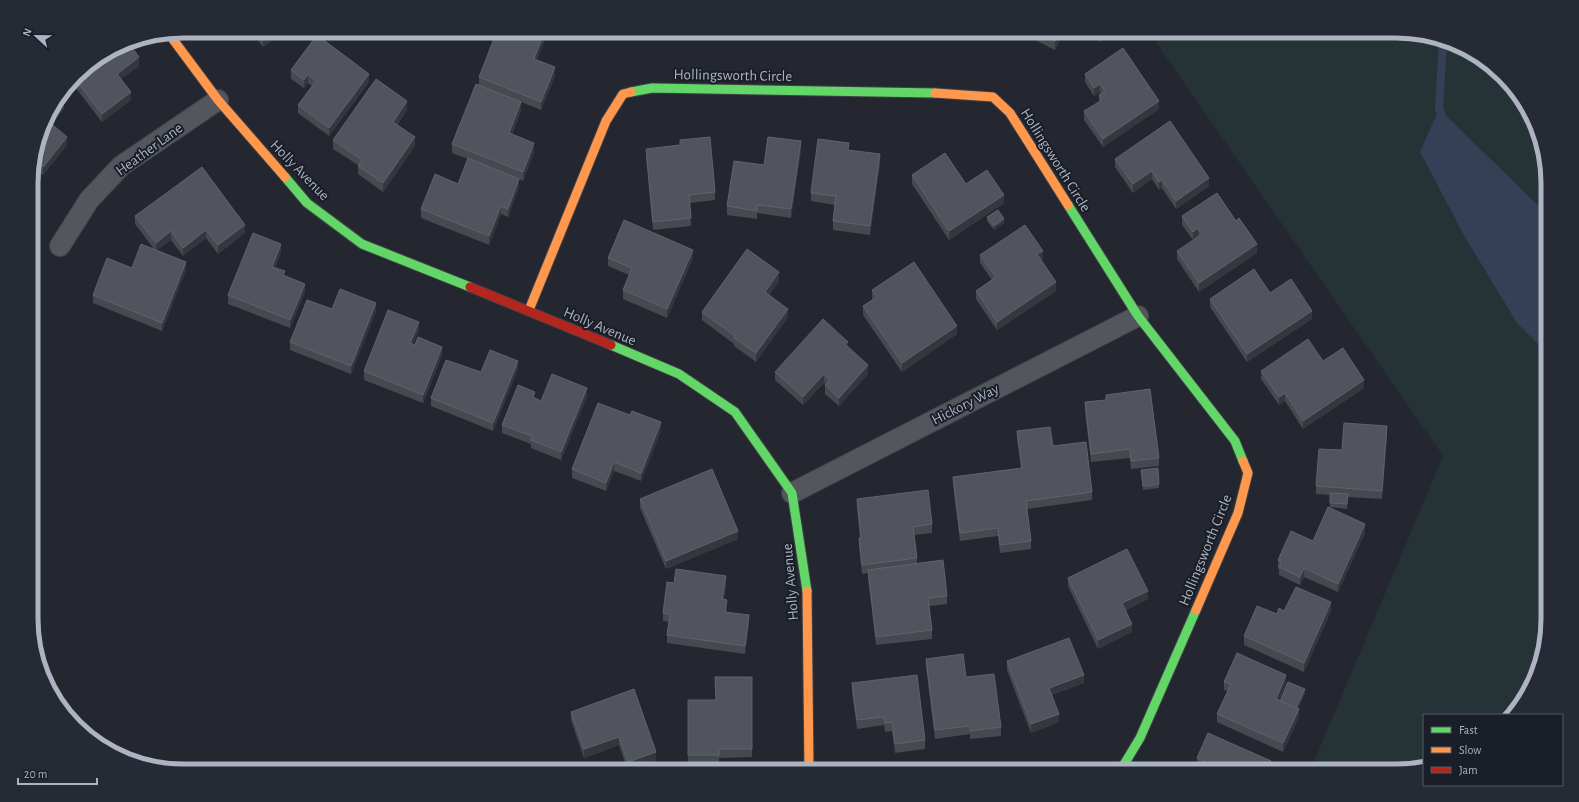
<svg xmlns="http://www.w3.org/2000/svg" width="1579" height="802" viewBox="0 0 1579 802" font-family="'Alegreya Sans',sans-serif">
  <style>
    .green { fill: #253236 }
    .water { fill: #354057 }
    .lines { fill: none; stroke-linecap: round; stroke-linejoin: round }
    .stream { stroke: #354057; stroke-width: 8 }
    .street-casing { stroke: #404248; stroke-width: 22 }
    .fast-casing { stroke: #404248; stroke-width: 11 }
    .slow-casing { stroke: #404248; stroke-width: 11 }
    .jam-casing { stroke: #404248; stroke-width: 11 }
    .street { stroke: #54565d; stroke-width: 20 }
    .fast { stroke: #63d668; stroke-width: 9 }
    .slow { stroke: #ff974d; stroke-width: 9 }
    .jam { stroke: #b3261e; stroke-width: 9 }
    .wall { fill: #464950 }
    .shaded-wall { fill: #34373e }
    .building { fill: #51545d; stroke: #5f636c }
    .labels { text-anchor: middle; stroke-width: 4; stroke-linejoin: round; paint-order: stroke }
    .street-label { font-size: 15px; fill: #adb3c1; stroke: #191e28 }
    .rim { fill: none; stroke: #adb3c1; stroke-width: 5 }
  </style>
  <rect width="100%" height="100%" fill="#24272f"/>
  <path class="green" d="M1148,31H1396L1463,47L1496,69L1522,98L1547,164L1548,619L1532,686L1513,715H1424V767L1406,771H1310L1443,456Z"/>
  <path class="water" d="M1439,109L1547,214V353L1517,323L1465,237L1420,152Z"/>
  <g class="lines">
    <path class="stream" d="M1443,118L1439,109L1443,42"/>
    <g class="street-casing">
      <g id="street">
        <path d="M60,246L89,200L121,166L218,100"/>
        <path d="M792,493L1138,316"/>
      </g>
    </g>
    <g class="fast-casing">
      <g id="fast">
        <path d="M631,92L652,88L935,93"/>
        <path d="M285,177L307,203L362,244L470,287"/>
        <path d="M1068,205L1138,316L1235,441L1243,461"/>
        <path d="M611,345L679,374L735,412L792,493L807,591"/>
        <path d="M1120,771L1140,738L1196,610"/>
      </g>
    </g>
    <g class="slow-casing">
      <g id="slow">
        <path d="M169,34L218,100L285,177"/>
        <path d="M935,93L993,97L1010,113L1068,205"/>
        <path d="M529,310L606,121L623,94L631,92"/>
        <path d="M807,591L809,771"/>
        <path d="M1196,610L1238,513L1248,473L1243,461"/>
      </g>
    </g>
    <g class="jam-casing">
      <path id="jam" d="M470,287L611,345"/>
    </g>
    <use href="#street" class="street"/>
    <use href="#fast" class="fast"/>
    <use href="#slow" class="slow"/>
    <use href="#jam" class="jam"/>
  </g>
  <g class="wall">
    <path d="M251,31H284L263,47Z"/>
    <path d="M453,31H467L463,40L453,36Z"/>
    <rect x="812" y="31" width="30" height="4"/>
    <path d="M863,31H894V37L863,36Z"/>
    <path d="M1029,31H1064L1055,50L1029,37Z"/>
    <path d="M1070,31H1078L1076,34Z"/>
    <path d="M1079,31H1106L1101,42Z"/>
    <path d="M544,42L537,60L555,76L541,110L521,102V110L512,135L534,152L523,181L519,179V187L508,217L501,214L489,245L421,218V209L458,184L468,159L452,153V144L479,85V77Z"/>
    <path d="M139,66L121,79L131,100L102,122L72,83L83,69Z"/>
    <path d="M291,70L369,82L329,136L298,113V105L312,86L308,83L304,88L291,79Z"/>
    <path d="M1085,74L1159,109L1103,147L1084,120V111L1099,102V95L1101,94L1100,92L1094,96L1085,82Z"/>
    <path d="M64,109L52,123L67,145L43,175L33,167L47,116Z"/>
    <path d="M407,110L397,125L415,146L383,192L358,174V165L333,149V140Z"/>
    <path d="M646,149L715,192V200L690,203L691,226L653,230L646,157Z"/>
    <path d="M801,150L791,218L757,213V219L727,215V206L764,165Z"/>
    <path d="M849,150L880,163L870,235L833,230V221L835,205L811,201V193Z"/>
    <path d="M1115,159L1209,186L1176,209L1162,188L1159,190L1152,179L1133,193L1115,167Z"/>
    <path d="M912,175L966,184L1004,203L949,240L912,184Z"/>
    <path d="M135,216L245,233L218,254L206,238L183,256L171,240L157,250L186,270L162,331L93,303V295L132,268L154,249L135,224Z"/>
    <path d="M1182,216L1257,253L1199,292L1177,259V251L1198,237L1193,240L1182,225Z"/>
    <path d="M987,217L1004,223L994,230L987,221Z"/>
    <path d="M281,252L275,268L305,292L290,328L228,304V295Z"/>
    <path d="M980,255L1043,259L1041,260L1056,291L997,330L976,299V291L992,280L980,263Z"/>
    <path d="M608,258H693L667,318L623,299V290L629,275L608,266Z"/>
    <path d="M779,281L769,295L788,317L756,362L734,346V344L702,320V312Z"/>
    <path d="M872,290L957,334L902,372L863,315V306L873,300L872,298Z"/>
    <path d="M1270,293L1312,319L1247,362L1210,307V299Z"/>
    <path d="M332,309L376,311L351,374L290,350V342Z"/>
    <path d="M419,330L413,344L442,355L423,403L364,380V371Z"/>
    <path d="M848,347L868,374L839,406L825,394V385L826,384L824,383L803,405L775,380V372Z"/>
    <path d="M1323,361L1364,388L1303,429L1285,401L1279,405L1261,379V371Z"/>
    <path d="M518,369L493,431L431,406V398L481,372Z"/>
    <path d="M1106,395L1159,458V466L1131,469L1130,458L1091,462L1085,411V402L1106,400Z"/>
    <path d="M587,396L561,460L531,448V444L502,433V425L535,398L541,401Z"/>
    <path d="M661,431L641,481L614,471L606,491L572,478V469Z"/>
    <path d="M1017,431L1053,446L1092,492V500L1027,509L1031,541V549L1000,553L998,536L960,541L953,485V477L1021,468L1017,439Z"/>
    <path d="M1387,434L1382,499L1348,497L1347,509L1330,507V495L1316,494V486L1342,450Z"/>
    <path d="M1141,470L1159,484V488L1143,490Z"/>
    <path d="M640,499L738,539L666,569L640,508Z"/>
    <path d="M857,499L932,524V533L914,535L917,558V563L947,596V604L929,606L932,630V639L876,645L868,578V573L862,574L859,546V538H860L857,508Z"/>
    <path d="M1365,533L1338,592L1304,577L1300,585L1279,575V569H1278V560L1313,541Z"/>
    <path d="M1068,578L1148,599L1126,610L1132,632L1098,649L1068,586Z"/>
    <path d="M674,583L726,584L724,600L727,608V612L749,624L745,654L667,643V635L669,622L663,621V613Z"/>
    <path d="M1284,611H1331L1304,672L1244,645V636Z"/>
    <path d="M926,659L966,677L1001,727V736L970,739V734L935,739L926,667Z"/>
    <path d="M1007,661L1084,683L1052,695L1059,722L1031,733L1007,670Z"/>
    <path d="M752,677V757L719,758V763L688,764V700H716Z"/>
    <path d="M1224,682L1286,683L1279,700L1280,701L1305,693L1298,709L1299,717L1283,752L1217,722V714L1228,691L1224,690Z"/>
    <path d="M852,683L925,740V749L895,753L892,731L885,732L884,725L857,729L852,692Z"/>
    <path d="M571,712L656,752V761L628,771L619,745L584,758L571,720Z"/>
    <path d="M1197,758L1271,769L1270,771H1206L1197,767Z"/>
  </g>
  <g class="shaded-wall">
    <path d="M273,31H284L263,47V39Z"/>
    <path d="M465,31H467L463,40V36Z"/>
    <path d="M1060,31H1064L1055,50V41Z"/>
    <path d="M1102,31H1106L1101,42V34Z"/>
    <path d="M544,33V42L534,67V59Z"/>
    <path d="M139,57V66L117,82V74Z"/>
    <path d="M555,67V76L541,110V102Z"/>
    <path d="M308,74V83L304,88V80Z"/>
    <path d="M369,74V82L329,136V128Z"/>
    <path d="M1100,84V92L1094,96V88Z"/>
    <path d="M131,92V100L102,122V114Z"/>
    <path d="M64,100V109L47,128V120Z"/>
    <path d="M407,101V110L393,130V122Z"/>
    <path d="M1159,101V109L1103,147V139Z"/>
    <path d="M521,102V110L509,142V133Z"/>
    <path d="M67,137V145L43,175V167Z"/>
    <path d="M415,137V146L383,192V183Z"/>
    <path d="M801,141V150L791,218V209Z"/>
    <path d="M534,143V152L523,181V172Z"/>
    <path d="M880,154V163L870,235V226Z"/>
    <path d="M1152,171V179L1133,193V184Z"/>
    <path d="M1209,178V186L1176,209V201Z"/>
    <path d="M519,179V187L508,217V209Z"/>
    <path d="M1162,180V188L1159,190V182Z"/>
    <path d="M1004,195V203L949,240V231Z"/>
    <path d="M501,206V214L489,245V236Z"/>
    <path d="M1004,219V223L994,230V226Z"/>
    <path d="M245,225V233L218,254V245Z"/>
    <path d="M1198,228V236L1193,240V232Z"/>
    <path d="M206,230V238L183,256V248Z"/>
    <path d="M171,231V240L156,251V243Z"/>
    <path d="M281,244V252L272,275V267Z"/>
    <path d="M1257,244V253L1199,292V283Z"/>
    <path d="M693,250V258L667,318V309Z"/>
    <path d="M1043,251V259L1037,263V254Z"/>
    <path d="M186,262V270L162,331V323Z"/>
    <path d="M779,272V281L765,300V292Z"/>
    <path d="M1056,282V291L997,330V322Z"/>
    <path d="M305,284V292L290,328V320Z"/>
    <path d="M376,303V311L351,374V366Z"/>
    <path d="M788,309V317L756,362V353Z"/>
    <path d="M1312,311V319L1247,362V354Z"/>
    <path d="M419,322V330L410,352V343Z"/>
    <path d="M957,326V334L902,372V363Z"/>
    <path d="M848,342V350L845,344Z"/>
    <path d="M442,347V355L423,403V395Z"/>
    <path d="M518,361V369L493,431V423Z"/>
    <path d="M868,365V374L839,406V398Z"/>
    <path d="M824,374V383L803,405V397Z"/>
    <path d="M1364,380V388L1303,429V421Z"/>
    <path d="M587,388V396L561,460V452Z"/>
    <path d="M1285,393V401L1279,405V397Z"/>
    <path d="M661,422V431L641,481V473Z"/>
    <path d="M1387,426V434L1382,499V491Z"/>
    <path d="M614,462V471L606,491V483Z"/>
    <path d="M1365,524V533L1338,592V584Z"/>
    <path d="M738,531V539L666,569V561Z"/>
    <path d="M1304,568V577L1300,585V577Z"/>
    <path d="M726,576V584L722,608V599Z"/>
    <path d="M1148,591V599L1122,611V603Z"/>
    <path d="M727,600V608L725,620V612Z"/>
    <path d="M1331,602V611L1304,672V663Z"/>
    <path d="M749,615V624L745,654V646Z"/>
    <path d="M1132,624V632L1098,649V640Z"/>
    <path d="M1084,675V683L1049,696V688Z"/>
    <path d="M1286,675V683L1276,707V699Z"/>
    <path d="M1305,689V693L1296,713V709Z"/>
    <path d="M1299,709V717L1283,752V743Z"/>
    <path d="M1059,714V722L1031,733V724Z"/>
    <path d="M619,737V745L584,758V749Z"/>
    <path d="M656,752V761L628,771V762Z"/>
    <path d="M1271,761V769L1270,771H1267Z"/>
  </g>
  <g class="building">
    <path d="M257,31H273L263,39Z"/>
    <path d="M453,31H465L463,36L453,32Z"/>
    <path d="M497,31H538L544,33L534,59L555,67L541,102L479,77Z"/>
    <path d="M1034,31H1060L1055,41Z"/>
    <path d="M1096,31H1102L1101,34Z"/>
    <path d="M317,35L369,74L329,128L298,105L316,81L308,74L304,80L291,70Z"/>
    <path d="M125,42H128L139,57L117,74L131,92L102,114L75,79L83,69Z"/>
    <path d="M1123,48L1159,101L1103,139L1084,111L1102,100L1099,95L1105,91L1100,84L1094,88L1085,74Z"/>
    <path d="M376,79L407,101L393,122L415,137L383,183L358,166L362,160L333,140Z"/>
    <path d="M476,84L521,102L509,133L534,143L523,172L452,144Z"/>
    <path d="M61,98L64,100L47,120L67,137L43,167L35,160L47,116Z"/>
    <path d="M1170,121L1209,178L1176,201L1162,180L1159,182L1152,171L1133,184L1115,159Z"/>
    <path d="M710,137L715,192L689,195L691,218L653,222L646,149L680,145V140Z"/>
    <path d="M768,137L801,141L791,209L757,205V211L727,206L734,161L764,165Z"/>
    <path d="M818,139L849,143L848,150L880,154L870,226L833,221L836,196L811,193Z"/>
    <path d="M945,153L966,184L987,170L1004,195L949,231L912,175Z"/>
    <path d="M468,158L519,179L508,209L501,206L489,236L421,209L435,174L458,184Z"/>
    <path d="M202,167L245,225L218,245L206,230L183,248L171,231L156,243L135,216Z"/>
    <path d="M1217,193L1236,221L1239,218L1257,244L1199,283L1177,251L1202,234L1198,228L1193,232L1182,216Z"/>
    <path d="M998,210L1004,219L994,226L987,217Z"/>
    <path d="M624,220L693,250L667,309L623,290L632,268L608,258Z"/>
    <path d="M1025,225L1043,251L1037,254L1056,282L997,322L976,291L996,277L980,255Z"/>
    <path d="M253,233L281,244L272,267L285,271L283,275L305,284L290,320L228,295Z"/>
    <path d="M141,244L186,262L162,323L93,295L107,258L132,268Z"/>
    <path d="M747,249L779,272L765,292L788,309L756,353L734,338L735,336L702,312Z"/>
    <path d="M914,262L957,326L902,363L863,306L877,297L872,290Z"/>
    <path d="M1254,269L1270,293L1291,279L1312,311L1247,354L1210,299Z"/>
    <path d="M340,289L376,303L351,366L290,342L307,300L332,309Z"/>
    <path d="M388,310L419,322L410,343L415,345L418,337L442,347L423,395L364,371Z"/>
    <path d="M823,319L848,342L845,344L868,365L839,398L825,385L830,380L824,374L803,397L775,372Z"/>
    <path d="M1308,339L1323,361L1343,348L1364,380L1303,421L1285,393L1279,397L1261,371Z"/>
    <path d="M490,350L518,361L493,423L431,398L446,360L481,372Z"/>
    <path d="M552,374L587,388L561,452L531,440L532,436L502,425L518,385L535,392L533,397L541,401Z"/>
    <path d="M1150,389L1159,458L1131,461L1130,449L1091,454L1085,402L1106,400V395Z"/>
    <path d="M598,403L630,415L632,411L661,422L641,473L614,462L606,483L572,469Z"/>
    <path d="M1344,423L1387,426L1382,491L1316,486L1319,449L1342,450Z"/>
    <path d="M1050,427L1053,446L1086,442L1092,492L1026,501L1031,541L1000,545L998,528L960,533L953,477L1022,468L1017,431Z"/>
    <path d="M1158,468L1159,484L1143,486L1141,470Z"/>
    <path d="M712,469L738,531L666,561L640,499Z"/>
    <path d="M928,490L932,524L913,527L917,558L862,565L859,538L861,537L857,499Z"/>
    <path d="M1330,493L1348,494L1347,504L1330,503Z"/>
    <path d="M1328,507L1365,524L1338,584L1304,568L1300,577L1279,567L1281,562L1278,560L1291,531L1313,541Z"/>
    <path d="M1127,549L1148,591L1122,603L1132,624L1098,640L1068,578Z"/>
    <path d="M943,560L947,596L928,598L932,630L876,637L868,570Z"/>
    <path d="M676,569L726,576L722,599L727,600L725,612L749,615L745,646L667,635L670,614L663,613L667,582L674,583Z"/>
    <path d="M1296,587L1331,602L1304,663L1244,636L1257,606L1277,614L1279,608L1284,611Z"/>
    <path d="M1069,638L1084,675L1049,688L1059,714L1031,724L1007,661Z"/>
    <path d="M1237,653L1286,675L1276,699L1299,709L1283,743L1217,714L1231,684L1224,682Z"/>
    <path d="M963,654L966,677L994,674L1001,727L970,731V726L935,730L926,659Z"/>
    <path d="M917,675L925,740L895,744L892,722L885,723L884,717L857,720L852,683Z"/>
    <path d="M715,677H752V749H719V755H688V700H716Z"/>
    <path d="M1288,682L1305,689L1296,708L1280,701Z"/>
    <path d="M634,689L656,752L628,762L619,737L584,749L571,712Z"/>
    <path d="M1208,733L1271,761L1267,771H1221L1222,769L1197,758Z"/>
  </g>
  <g class="labels">
    <g class="street-label">
      <text transform="translate(733 75) rotate(1)" y="5">Hollingsworth Circle</text>
      <text transform="translate(149 149) rotate(-36)" y="5">Heather Lane</text>
      <text transform="translate(1056 160) rotate(58)" y="5">Hollingsworth Circle</text>
      <text transform="translate(300 170) rotate(46)" y="5">Holly Avenue</text>
      <text transform="translate(600 326) rotate(23)" y="5">Holly Avenue</text>
      <text transform="translate(965 404) rotate(-27)" y="5">Hickory Way</text>
      <text transform="translate(1205 550) rotate(-68)" y="5">Hollingsworth Circle</text>
      <text transform="translate(790 582) rotate(-95)" y="5">Holly Avenue</text>
    </g>
  </g>
  <path d="M0 0H1579V802H0ZM183 38H1396A145 145 0 0 1 1541 183V619A145 145 0 0 1 1396 764H183A145 145 0 0 1 38 619V183A145 145 0 0 1 183 38Z" fill="#252a34" fill-rule="evenodd"/>
  <path class="rim" d="M183 38H1396A145 145 0 0 1 1541 183V619A145 145 0 0 1 1396 764H183A145 145 0 0 1 38 619V183A145 145 0 0 1 183 38Z"/>
  <rect x="1423" y="714" width="140" height="72" fill="#191e28" stroke="#545a65"/>
  <rect x="1431" y="727" width="20" height="6" fill="#63d668" stroke="#545a65"/>
  <text x="1459" y="734" font-size="12" fill="#adb3c1">Fast</text>
  <rect x="1431" y="747" width="20" height="6" fill="#ff974d" stroke="#545a65"/>
  <text x="1459" y="754" font-size="12" fill="#adb3c1">Slow</text>
  <rect x="1431" y="767" width="20" height="6" fill="#b3261e" stroke="#545a65"/>
  <text x="1459" y="774" font-size="12" fill="#adb3c1">Jam</text>
  <g transform="translate(36 36) rotate(292)" stroke="#191e28" stroke-width="3" paint-order="stroke">
  <path d="M0-3L7 15L0 10L-7 15Z" fill="#adb3c1"/>
  <text y="-6" font-size="11" font-weight="bold" text-anchor="middle" fill="#adb3c1">N</text>
  </g>
  <path d="M18 778v6h79v-6" fill="none" stroke="#adb3c1" stroke-width="2"/>
  <text x="24" y="778" font-size="12" fill="#adb3c1" stroke="#191e28" stroke-width="3" paint-order="stroke">20 m</text>
</svg>
